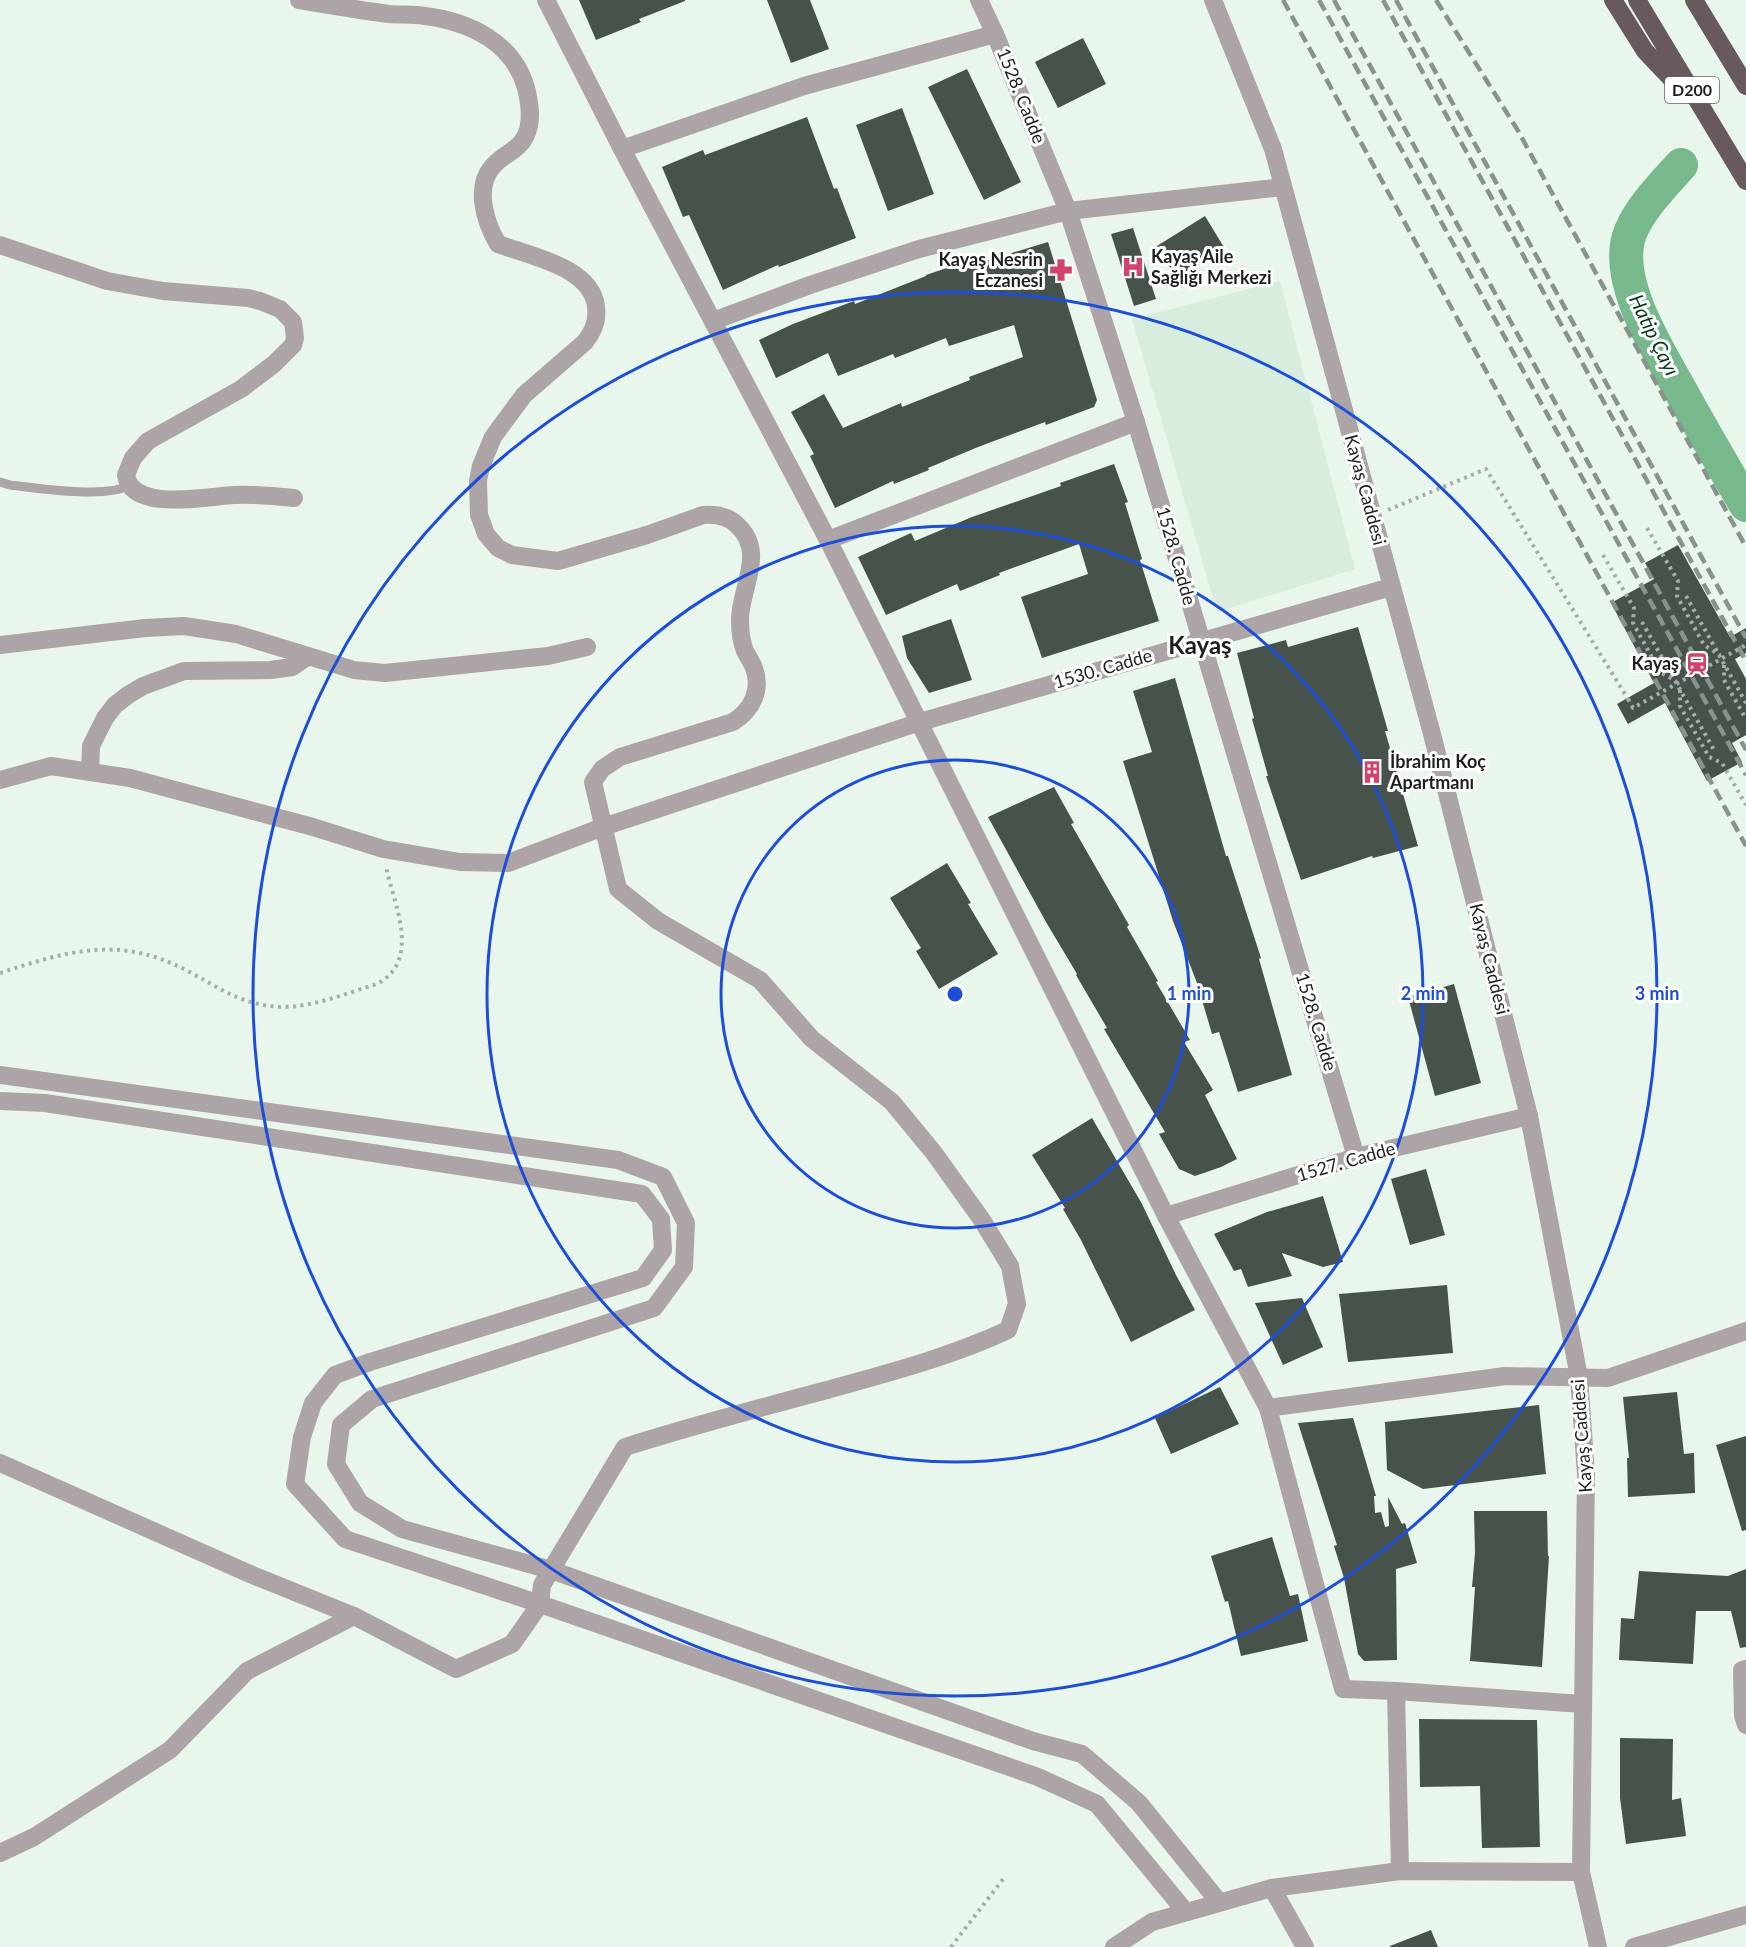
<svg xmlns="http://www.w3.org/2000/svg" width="1746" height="1947" viewBox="0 0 1746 1947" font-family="Lato,sans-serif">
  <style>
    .built { fill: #d8edde }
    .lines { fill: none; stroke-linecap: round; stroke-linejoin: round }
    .river { stroke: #77b98c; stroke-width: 34 }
    .building { fill: #47524a }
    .path { stroke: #a5afa8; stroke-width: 4; stroke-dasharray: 3 4.5; stroke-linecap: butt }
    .service { stroke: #aca4a6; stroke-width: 9 }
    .minor { stroke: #aca4a6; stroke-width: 18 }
    .tertiary { stroke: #aca4a6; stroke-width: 18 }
    .trunk { stroke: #685a5c; stroke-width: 18 }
    .rail { stroke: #89928b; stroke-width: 4.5; stroke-dasharray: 12 6; stroke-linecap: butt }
    .path-bridge { stroke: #a5afa8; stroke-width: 4; stroke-dasharray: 3 4.5; stroke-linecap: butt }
    .ring { fill: none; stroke: #1d4ed8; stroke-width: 3 }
    .labels { text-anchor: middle; stroke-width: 6; stroke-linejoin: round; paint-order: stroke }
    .shield { fill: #fff; stroke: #606361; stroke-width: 1.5 }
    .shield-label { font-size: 16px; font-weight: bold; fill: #1c201d }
    .street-label { font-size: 18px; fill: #1c201d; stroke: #fff }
    .poi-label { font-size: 18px; font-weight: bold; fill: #1c201d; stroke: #fff; text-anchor: start }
    .water-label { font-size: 20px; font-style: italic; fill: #003519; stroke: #fff }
    .district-label { font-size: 24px; font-weight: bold; fill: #1c201d; stroke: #fff }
    .centre { fill: #1d4ed8; stroke: #fff; stroke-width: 3 }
    .ring-label { font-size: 18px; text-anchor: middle; font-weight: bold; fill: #1d4ed8; stroke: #fff; stroke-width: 6; stroke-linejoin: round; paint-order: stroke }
  </style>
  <rect width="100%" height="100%" fill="#e9f6ec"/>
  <path class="built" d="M1280,281L1355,569L1217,612L1132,319Z"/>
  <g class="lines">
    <path class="river" d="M1681,165C1663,185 1641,207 1631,231C1610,279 1662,356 1684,397C1704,433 1725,469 1746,505"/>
  </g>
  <g class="building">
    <path d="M579,0H685V1L639,19L641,22L596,40Z"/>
    <path d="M767,0H810L829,49L791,63Z"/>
    <path d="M1083,38L1106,84L1058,108L1035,62Z"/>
    <path d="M967,69L1021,182L984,200L928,87Z"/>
    <path d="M902,108L934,194L888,211L856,125Z"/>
    <path d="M807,117L834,189L837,188L856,238L779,267L778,265L723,290L689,215L683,217L662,167L703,150L705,155Z"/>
    <path d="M1205,216L1225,249L1177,279L1157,246Z"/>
    <path d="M1133,228L1156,299L1134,306L1111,234Z"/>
    <path d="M1048,242L1097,400L1094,407L1046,425L1045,422L978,447L928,468L929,470L894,484L893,481L835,508L810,456L814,454L791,412L824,394L843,428L901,403L902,407L970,380L969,377L1023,357L1014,325L949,346L946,338L895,358L893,354L838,376L828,353L776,378L759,340L793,324L854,301L855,304L926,276V275L970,260L972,265Z"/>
    <path d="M1114,464L1128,502L1125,503L1142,559L1140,560L1159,621L1042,658L1021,597L1088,574L1079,544L999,573L1000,575L960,591L957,584L886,615L858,557L911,533L915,541L972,517L1061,486L1060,483Z"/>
    <path d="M1678,545L1730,637L1746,628V653L1735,659L1746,679V735L1732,743L1742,762L1707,781L1665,703L1628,724L1617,704L1654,683L1611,603L1654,579L1645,563Z"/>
    <path d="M951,619L972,680L929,693L907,658L902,636Z"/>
    <path d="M1358,627L1388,731H1385L1418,846L1373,858L1372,856L1301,880L1266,776H1268L1252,719L1254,718L1237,653L1286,640L1288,647Z"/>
    <path d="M1175,678L1226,856H1228L1261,958L1259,959L1292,1075L1238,1092L1219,1032L1212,1034L1197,983L1173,921L1123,761L1152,752L1133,691Z"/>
    <path d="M1054,787L1074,823L1071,824L1129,925L1127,927L1158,981L1156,982L1190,1040L1184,1042L1213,1090L1205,1095L1237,1159L1221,1167L1195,1176L1179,1169L1159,1134L1165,1132L1104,1029L1107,1028L1076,975L1077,974L1046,922L988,817Z"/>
    <path d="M947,863L971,903L968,904L998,954L939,989L916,951L921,948L890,898Z"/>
    <path d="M1454,984L1481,1083L1435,1096L1408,997Z"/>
    <path d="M1092,1118L1142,1204L1176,1275L1195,1310L1131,1342L1081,1240L1063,1209L1065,1208L1032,1155Z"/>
    <path d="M1426,1169L1445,1235L1410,1245L1391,1179Z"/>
    <path d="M1323,1196L1343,1262L1323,1267L1282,1253L1292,1276L1248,1287L1241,1269L1234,1271L1214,1234L1267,1212Z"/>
    <path d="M1447,1285L1453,1353L1348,1362L1339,1294Z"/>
    <path d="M1302,1298L1323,1347L1283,1365L1255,1303Z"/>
    <path d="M1220,1387L1239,1424L1171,1454L1155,1418Z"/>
    <path d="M1677,1392L1684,1454L1694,1453L1695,1493L1628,1497L1627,1458H1629L1623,1397Z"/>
    <path d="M1539,1405L1546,1474L1423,1489L1387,1470L1385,1422Z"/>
    <path d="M1353,1418L1376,1496H1374L1375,1513L1381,1512L1385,1527L1389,1526L1388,1497L1402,1524L1405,1523L1417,1563L1396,1569L1397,1660L1364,1661L1358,1654L1344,1578L1334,1546L1337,1545L1298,1423Z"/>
    <path d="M1746,1436V1530L1742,1531L1716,1445Z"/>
    <path d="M1474,1511H1547L1548,1556H1549L1542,1667L1470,1661L1475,1587H1472L1475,1553Z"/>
    <path d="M1272,1537L1290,1596L1298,1594L1308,1641L1241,1656L1228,1601L1225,1602L1211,1556Z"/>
    <path d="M1746,1569V1647L1740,1648L1731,1611H1696L1693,1664L1619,1660L1621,1618L1634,1619L1639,1571L1728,1576Z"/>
    <path d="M1419,1719L1537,1720L1540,1847L1482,1848L1480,1786L1420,1787Z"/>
    <path d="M1620,1738L1673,1739L1672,1800L1681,1798L1686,1836L1626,1844L1620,1798Z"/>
    <path d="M1431,1930L1438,1947H1390V1946Z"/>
  </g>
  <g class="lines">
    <g class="path">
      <path d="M1388,510L1486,469L1628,699"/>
      <path d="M1647,528L1678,581L1677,596L1704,645L1720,655"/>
      <path d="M1603,555L1634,608L1633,623L1660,672L1676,681"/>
      <path d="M1686,596L1746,703"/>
      <path d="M1642,622L1714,750"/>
      <path d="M1724,665V680L1746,719"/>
      <path d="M1680,690V706L1709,757L1722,763L1746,805"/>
      <path d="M0,973C68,951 118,935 186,970C214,985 237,1002 270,1006C305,1011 343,994 377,984C422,960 394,905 386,867"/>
      <path d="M951,1947L1004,1878"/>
    </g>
    <path class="service" d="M0,482L10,485C36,488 108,499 129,485"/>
    <g class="minor">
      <path d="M546,0L622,149L828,540L1166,1216L1268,1408L1343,1689L1396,1691L1583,1704"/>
      <path d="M979,0L995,34L1068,211L1136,422L1356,1157"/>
      <path d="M622,149L804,86L995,34"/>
      <path d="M0,245L107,281L163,291L248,298L260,301L280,309L293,322L295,338L293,345L274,364L241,389L148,441L133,458L126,475C132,513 208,496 234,495C254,494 274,496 294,498"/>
      <path d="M713,321L810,285L919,249L1068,211L1283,187"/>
      <path d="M828,540L1136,422"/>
      <path d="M0,645L145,628L184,626L236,634L354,670L385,673L548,656L587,647"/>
      <path d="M90,772L91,746L105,718L115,705L128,695L143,686L184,671L271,670L292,667L308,656"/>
      <path d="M0,780L51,766L130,778L313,827L383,849L460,862L508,863L603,827L920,722L1391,587"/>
      <path d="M1166,1216L1356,1157L1529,1116"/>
      <path d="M1268,1408L1505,1376L1608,1378L1746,1331"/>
      <path d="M0,1463L250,1574L354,1616L456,1669L512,1644L540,1604L542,1585L625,1447C692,1426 759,1408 827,1390C888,1373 950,1357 1008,1330L1017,1304L1010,1266L982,1220L934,1153L892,1102L812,1039L760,980L658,921L618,889L593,782L602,769L620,757L733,722C752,710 762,690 754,668C752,662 748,657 745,651C741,641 740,631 740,620C740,588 767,552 737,525C728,516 716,514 703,515L647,535L558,561L512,555L498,548L486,534L479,515L478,481L481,466L493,437L524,395L585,342C593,332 598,320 596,307C592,267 530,256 498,244C485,222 473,185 495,164C505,153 518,151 525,137C533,122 530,104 526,88C513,42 470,22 425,16C413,14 401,15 389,14C359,10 329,5 299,0"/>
      <path d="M1746,1669L1742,1670L1743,1716L1746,1725"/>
      <path d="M1396,1691L1400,1871"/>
      <path d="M0,1853L34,1837L170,1750L247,1671L354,1616"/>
      <path d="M1272,1888L1305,1947"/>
      <path d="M1114,1947L1152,1922L1272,1888L1400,1871L1581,1872"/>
      <path d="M1634,1947L1746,1915"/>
    </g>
    <g class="tertiary">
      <path d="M1213,0L1273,149L1432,734L1529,1116L1579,1377L1586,1474L1581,1872L1598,1947"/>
      <path d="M0,1075L618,1160L663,1177L686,1223L684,1267L654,1308L372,1399L341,1425L336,1464L360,1503L402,1529L551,1570L1033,1741L1082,1754L1139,1803L1219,1902"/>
      <path d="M0,1101L45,1103L642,1194L661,1219L663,1250L643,1278L370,1362L335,1375L313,1403L302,1437L295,1484L345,1539L540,1604L1038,1777L1097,1804L1185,1911"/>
    </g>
    <g class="trunk">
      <path d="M1613,0L1645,51L1683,91"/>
      <path d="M1637,0L1746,181"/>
      <path d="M1694,0L1746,86"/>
    </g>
    <g class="rail">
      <path d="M1283,0L1746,846"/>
      <path d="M1319,0L1746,775"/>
      <path d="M1334,0L1746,750"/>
      <path d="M1383,0L1746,661"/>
      <path d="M1396,0L1746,638"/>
      <path d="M1436,0L1517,129L1746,547"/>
    </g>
    <path class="path-bridge" d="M1628,699L1633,708L1746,645"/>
  </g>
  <g class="ring">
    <circle cx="955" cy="994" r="234"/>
    <circle cx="955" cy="994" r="468"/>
    <circle cx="955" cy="994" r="702"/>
  </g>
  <defs>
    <g id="hospital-bare" transform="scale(1.8)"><path d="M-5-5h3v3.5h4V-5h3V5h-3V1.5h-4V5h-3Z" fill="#d1436b" stroke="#fff" stroke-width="2.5" paint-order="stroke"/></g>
    <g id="pharmacy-bare" transform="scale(1.8)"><path d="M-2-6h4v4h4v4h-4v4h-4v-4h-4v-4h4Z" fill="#d1436b" stroke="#fff" stroke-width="2.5" paint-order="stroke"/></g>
    <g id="station-bare" transform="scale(1.8)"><path d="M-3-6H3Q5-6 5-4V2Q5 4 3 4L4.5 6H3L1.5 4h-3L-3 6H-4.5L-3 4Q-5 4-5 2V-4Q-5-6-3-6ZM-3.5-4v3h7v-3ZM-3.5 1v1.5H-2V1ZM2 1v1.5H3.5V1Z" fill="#d1436b" stroke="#fff" stroke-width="2.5" paint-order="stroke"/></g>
    <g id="building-bare" transform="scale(1.8)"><path d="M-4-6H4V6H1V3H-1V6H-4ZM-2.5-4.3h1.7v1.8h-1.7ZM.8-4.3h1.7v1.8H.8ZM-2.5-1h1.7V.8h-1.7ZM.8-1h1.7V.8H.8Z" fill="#d1436b" stroke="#fff" stroke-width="2.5" paint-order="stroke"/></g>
  </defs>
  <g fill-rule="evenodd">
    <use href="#hospital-bare" x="1133" y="267"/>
    <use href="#pharmacy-bare" x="1061" y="270"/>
    <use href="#station-bare" x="1697" y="664"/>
    <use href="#building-bare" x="1372" y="772"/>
  </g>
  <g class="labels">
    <rect class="shield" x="1665" y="77" width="54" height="26" rx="4.5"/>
    <g class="shield-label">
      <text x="1692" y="96">D200</text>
    </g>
    <g class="street-label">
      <text transform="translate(1021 96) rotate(68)" y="6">1528. Cadde</text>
      <text transform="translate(1365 490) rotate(75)" y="6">Kayaş Caddesi</text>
      <text transform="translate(1176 556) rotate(74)" y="6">1528. Cadde</text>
      <text transform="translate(1103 669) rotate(-16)" y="6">1530. Cadde</text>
      <text transform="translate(1489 959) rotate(76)" y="6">Kayaş Caddesi</text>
      <text transform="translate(1316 1022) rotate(73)" y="6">1528. Cadde</text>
      <text transform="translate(1346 1162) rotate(-16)" y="6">1527. Cadde</text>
      <text transform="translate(1582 1436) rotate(-94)" y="6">Kayaş Caddesi</text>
    </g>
    <g class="poi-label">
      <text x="1151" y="263">Kayaş Aile<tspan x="1151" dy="21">Sağlığı Merkezi</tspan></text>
      <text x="1043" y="266" text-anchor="end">Kayaş Nesrin<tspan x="1043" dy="21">Eczanesi</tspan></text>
      <text x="1679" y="670" text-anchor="end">Kayaş</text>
      <text x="1390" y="768">İbrahim Koç<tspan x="1390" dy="21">Apartmanı</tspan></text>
    </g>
    <g class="water-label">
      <text transform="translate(1654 335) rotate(64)" y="7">Hatip Çayı</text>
    </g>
    <g class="district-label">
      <text x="1200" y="654">Kayaş</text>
    </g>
  </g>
  <circle cx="955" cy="994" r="9" class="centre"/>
  <g class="ring-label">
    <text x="1189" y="1000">1 min</text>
    <text x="1423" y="1000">2 min</text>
    <text x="1657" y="1000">3 min</text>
  </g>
</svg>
